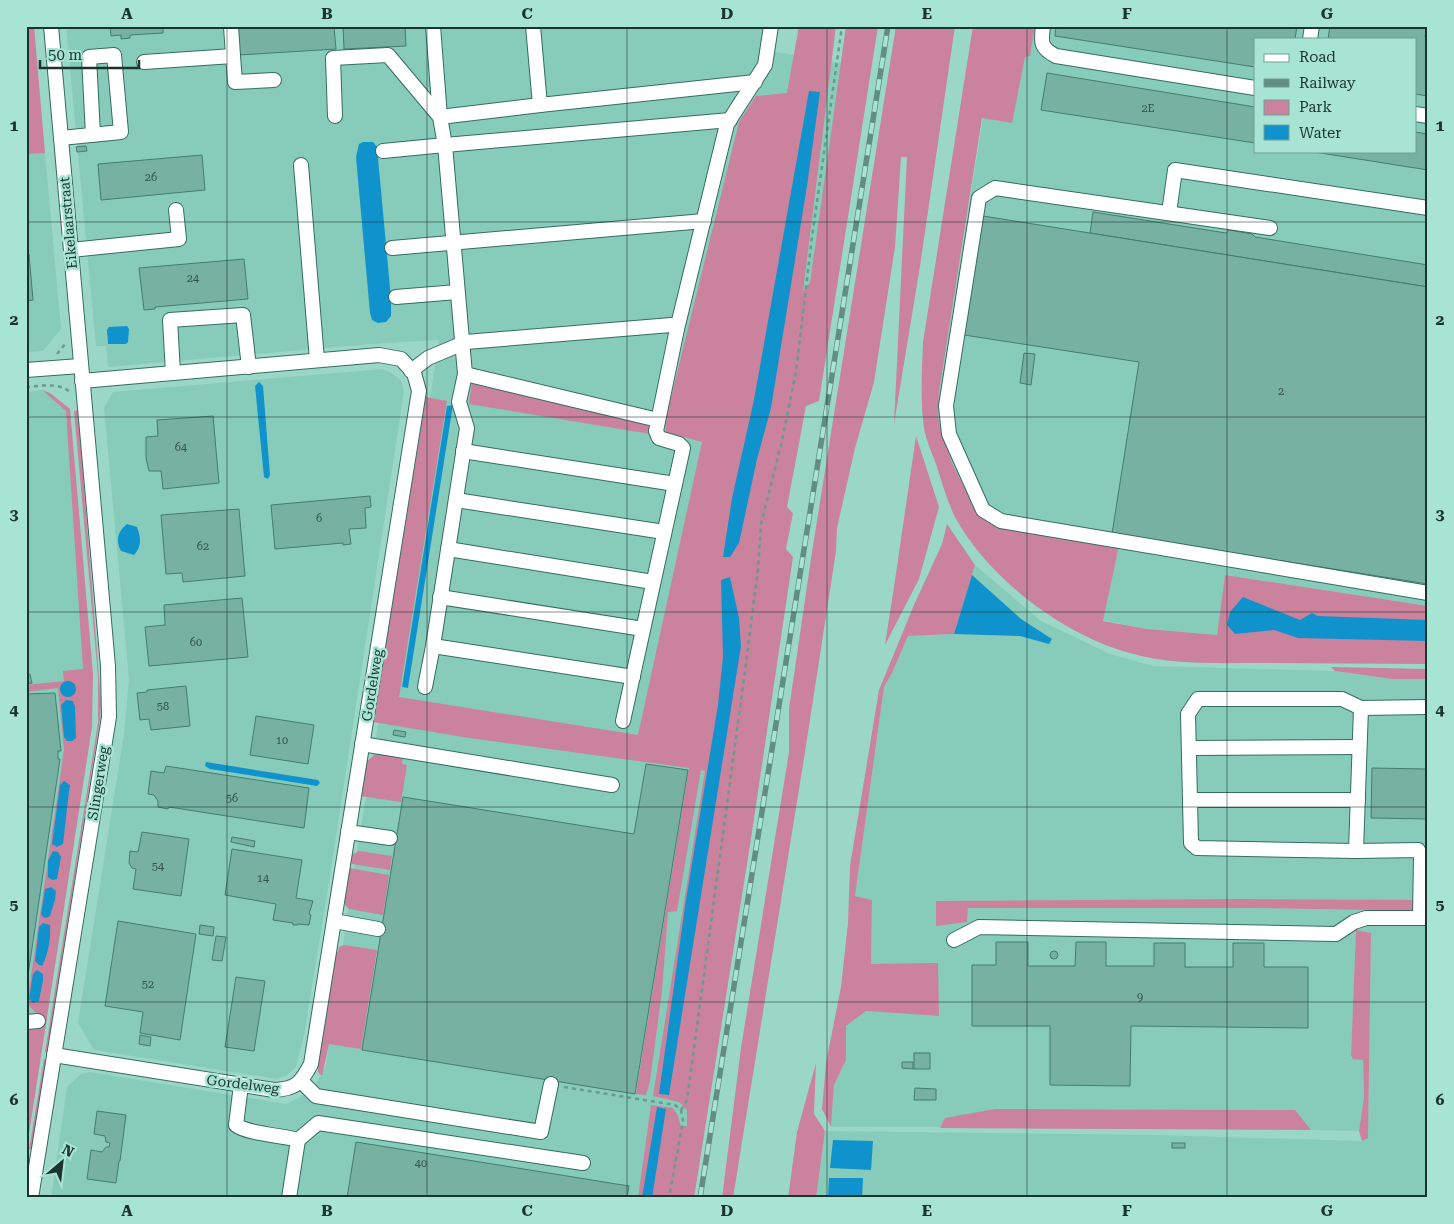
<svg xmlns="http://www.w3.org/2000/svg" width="1454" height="1224" viewBox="0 0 1454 1224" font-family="'Roboto Serif',serif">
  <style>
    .built { fill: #87ccba; fill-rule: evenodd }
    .green { fill: #ca829d }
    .water { fill: #1093cd }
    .building { fill: #77b1a2; stroke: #447d6f }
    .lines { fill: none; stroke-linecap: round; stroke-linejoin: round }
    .minor-casing { stroke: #346d60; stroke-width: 16 }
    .path { stroke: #6b9a8e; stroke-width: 2.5; stroke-dasharray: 4 4; stroke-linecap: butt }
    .minor { stroke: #fff; stroke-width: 14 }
    .rail-casing { stroke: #618d82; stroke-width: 5.5 }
    .rail { stroke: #a8e4d4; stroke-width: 4; stroke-dasharray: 11; stroke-linecap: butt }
    .grid { fill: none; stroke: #1c342e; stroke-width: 1; stroke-opacity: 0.55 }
    .labels { text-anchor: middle; stroke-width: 5; stroke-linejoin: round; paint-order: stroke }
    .number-label { font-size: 11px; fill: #33534b }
    .street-label { font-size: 14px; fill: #1c342e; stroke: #a8e4d4 }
    .neatline { fill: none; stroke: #1c342e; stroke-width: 2 }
    .grid-label { font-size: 16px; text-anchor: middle; font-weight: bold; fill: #1c342e }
  </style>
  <rect width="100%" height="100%" fill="#9bd7c7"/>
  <g class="built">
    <path d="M66,26H774L770,51L847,64L679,1198H51L67,1087L81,1074L90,1072L286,1104L304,1095L315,1085L326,1066L350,894L398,604L439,340L372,344L108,367L106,346H96Z"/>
    <path d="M1035,26H1428V606L1225,575L1217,635L1147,629L1103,620L1119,546L995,526L977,513L952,463L938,418L939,392L983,118L1011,123L1025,57L1030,55ZM1255,39H1415V151H1255Z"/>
    <path d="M45,153L61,329L43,351L26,352V154Z"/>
    <path d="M382,369L390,372L401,380L404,392L327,895L304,1035L296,1067L287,1075L277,1079L94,1050L78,1023L124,734L129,679L104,408L113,392Z"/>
    <path d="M42,390L66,411L90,715L63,896L26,1113V392Z"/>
    <path d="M975,565L1041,621L1110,654L1153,666L1335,671L1392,679H1428V900L936,901V925L967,922L968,908H1261L1428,911V1198H816L825,1131L1156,1135L1362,1141L1368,1138L1371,933L1356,931L1351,1058L1363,1060L1364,1097L1359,1131L1311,1130L1294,1110L995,1109L941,1127H831L834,1085L846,1060V1026L866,1011L938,1016L871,964L872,901L855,896L884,687L892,673L908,636L954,634Z"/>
  </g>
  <g class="green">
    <path d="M26,26H34L45,153L26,154Z"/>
    <path d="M799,26H836L803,291L810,283L846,26H878L819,401L806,406L787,507L793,513L786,549L793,557L750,845L694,1198H638L651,1105L673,1108L678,1116L681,1126H687V1110L679,1102L653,1096L705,771L701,770L677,911L668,912L662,991L650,1081L646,1095L636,1094L689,768L469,738L373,722L426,397L447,401L399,697L638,735L702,442L666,432L665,422L739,122L756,96L787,93Z"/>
    <path d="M896,26H955L920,266L894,424L907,157H901L895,247L874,382L855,448L837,528L836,551L805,752L733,1198H722L741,1048L789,752V709L812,552Z"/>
    <path d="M973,26H1035L1030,56L1025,57L1012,123L982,118L939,392L938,418L952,463L977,513L995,526L1119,546L1103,621L1147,629L1217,635L1225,575L1428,606V664C1371,664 1314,663 1258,663C1215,663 1171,665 1130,653C1063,635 989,579 955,517C947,501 942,482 936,464C932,453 926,440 924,428C920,400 922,370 923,342Z"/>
    <path d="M472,381L651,425L650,434L469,404Z"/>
    <path d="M42,390L50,393L70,409L93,674L92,727L26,1153V1028L33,1027L40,1029L43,1015L35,1012L27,1003L64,750L58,688L26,692V685L64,681L63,671L83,669L66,411Z"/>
    <path d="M78,410L101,702L100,720L47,1051L45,1052L98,723V676L74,411Z"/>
    <path d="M916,436L939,507L919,579L885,645L897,567Z"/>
    <path d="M947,524L975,565L954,634L908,636L892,673L884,687L855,896L872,900L871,964L938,963L939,1016L866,1011L846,1026V1060L834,1085L831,1127L822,1109L826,1063L841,987L848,923L850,866L879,690L914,605L942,544Z"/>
    <path d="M1331,667L1428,669V679H1392L1335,671Z"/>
    <path d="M379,751L403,756L402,764L407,765L401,802L360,796L366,762Z"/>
    <path d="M359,851L392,856L390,870L352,864L350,862L351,855Z"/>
    <path d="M349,868L389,875L383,915L349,909L345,905V901H343Z"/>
    <path d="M1239,899L1428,900V911L1261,908H968L967,922L936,926V901Z"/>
    <path d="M1356,930L1371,933L1368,1138L1362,1141L1359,1131L1364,1097L1363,1060L1353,1059L1351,1056Z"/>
    <path d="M344,945L377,950L361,1049L329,1044L322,1076L318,1072V1068L317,1067L336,952H338L339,947Z"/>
    <path d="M44,1059L46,1060L33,1147L29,1150Z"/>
    <path d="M816,1063L814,1114L825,1131L816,1198H788L797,1132Z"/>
    <path d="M995,1109L1295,1110L1311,1130L940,1128L945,1118Z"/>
  </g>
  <g class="water">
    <path d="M809,91L820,92L807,186L771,408L757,459L739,543L730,557H723L732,498L754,400Z"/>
    <path d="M363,142H373L377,147L391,299V316L386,322L378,323L372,320L370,313L356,157L359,144Z"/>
    <path d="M127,326L129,329L128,342L126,344H108L107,330L109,327Z"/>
    <path d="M259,382L263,386L270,475L268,479L264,477L255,386Z"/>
    <path d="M453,405L408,688L402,687L447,406Z"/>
    <path d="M127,524L137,527C141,538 142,546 134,555L121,551C115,540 118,531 127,524Z"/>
    <path d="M972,575L1021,619L1052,639L1049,644L1020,636L954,634Z"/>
    <path d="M730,577L739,618L741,646L669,1095L659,1094L685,906L718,705L723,657L721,580Z"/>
    <path d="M1243,597L1300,620L1312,613L1318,616L1428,620V641L1298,638L1274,630L1235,634L1227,625L1230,612Z"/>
    <circle cx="68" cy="689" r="8"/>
    <path d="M66,700L73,701L75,707L76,738L72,741H67L64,737L61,705Z"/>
    <path d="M206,762L318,780L320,783L317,786L210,769L205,766Z"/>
    <path d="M64,781L70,785L69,791L63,844L57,847L52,844L60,785Z"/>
    <path d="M53,851L58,852L61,857L57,879L52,880L48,877V861Z"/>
    <path d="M51,887L56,891L55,900L50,916L46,918L43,917L41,914L45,889Z"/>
    <path d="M43,923L50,925C51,938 48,955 42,966L39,965L35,961L39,927Z"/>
    <path d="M37,970L43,974V980L39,1001L33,1003L29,999L33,974Z"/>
    <path d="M657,1107L666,1109L652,1198H642Z"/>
    <path d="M833,1140L873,1141L871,1170L830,1168Z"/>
    <path d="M829,1178H863L862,1198H828Z"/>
  </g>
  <g class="building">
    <path d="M110,26H163V33L130,35V38L121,39V35L111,36Z"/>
    <path d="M237,26H334L336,49L239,55Z"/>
    <path d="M343,26H405L406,46L344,49Z"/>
    <path d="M1056,26H1297L1295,39H1255V67L1055,36Z"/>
    <path d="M1330,26H1427L1425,37L1428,38V96L1415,94V39H1328Z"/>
    <path d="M1047,73L1255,107V143L1041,110Z"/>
    <path d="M1415,132L1428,134V170L1308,151H1415Z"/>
    <path d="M86,146L87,151L77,152L76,147Z"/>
    <path d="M202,155L205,190L101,200L98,164Z"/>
    <path d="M1093,212L1226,233L1229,230L1252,234L1255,237L1428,265V287L1090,233Z"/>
    <path d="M983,216L1428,287V584L1112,534L1139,362L964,335Z"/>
    <path d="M26,254H29L33,300L26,301Z"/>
    <path d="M244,259L248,299L155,307V309L144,310L139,268Z"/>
    <path d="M1024,353L1035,354L1031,385L1020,383Z"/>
    <path d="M213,416L219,483L163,489L161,471H149L146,458V437L158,436L157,420Z"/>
    <path d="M370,496L371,507L365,508L366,528L349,529L351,544L343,545V543L275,549L271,505Z"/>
    <path d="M239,509L245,576L183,582L182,573L166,574L161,515Z"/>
    <path d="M242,598L248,657L149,666L145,627L165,625L164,605Z"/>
    <path d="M26,674H30L32,683L26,684Z"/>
    <path d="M186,686L190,726L151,730L149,719L140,720L137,693L147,692V690Z"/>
    <path d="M55,693L61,751H58V759H60L27,982L26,694Z"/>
    <path d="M256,716L314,725L308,764L250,755Z"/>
    <path d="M394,730L406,732L405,737L393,735Z"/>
    <path d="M646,764L688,770L635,1094L362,1050L403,797L634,834Z"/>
    <path d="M166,766L309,788L304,828L169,807L168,809L158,807V801L154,795L148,794L151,771L164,773Z"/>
    <path d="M1372,768L1428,769V819L1371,818Z"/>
    <path d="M142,832L189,839L181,896L133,889L136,869L132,868L129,863L130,851L138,852Z"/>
    <path d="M232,837L255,841L254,847L231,842Z"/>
    <path d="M232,849L302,860L296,898L313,901L309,914L311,915L309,925L298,924V925H293V923L273,920L276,904L225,895Z"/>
    <path d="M118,921L196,934L180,1040L140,1033L143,1012L105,1006Z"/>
    <path d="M200,925L214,927L213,936L199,934Z"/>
    <path d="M216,936L226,937L222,961L212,960Z"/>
    <path d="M996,942H1028V966H1075L1076,942H1106V966H1154V943H1185V967H1233V943H1264V967H1308V1028L1131,1026L1130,1086L1050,1085V1026H972V965H996Z"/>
    <circle cx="1054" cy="955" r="4"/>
    <path d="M236,977L265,981L254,1051L225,1047Z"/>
    <path d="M140,1035L151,1037L150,1046L139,1044Z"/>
    <rect x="914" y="1053" width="16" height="16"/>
    <path d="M902,1062H913V1069L902,1068Z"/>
    <path d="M915,1088L936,1089V1100H914Z"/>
    <path d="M97,1111L126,1115L120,1161H119L116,1183L87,1179L91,1150L102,1152L106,1147H109L110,1143L106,1142L105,1136L94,1134Z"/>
    <path d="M356,1142L629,1186L627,1198H347Z"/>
    <rect x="1172" y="1143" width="13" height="5"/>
  </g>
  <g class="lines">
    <g class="minor-casing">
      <g id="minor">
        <path d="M433,26L440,117L540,105"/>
        <path d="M533,26L540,105L755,82"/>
        <path d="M1043,26C1041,42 1040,48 1056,56L1255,88"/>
        <path d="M1310,39L1312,26"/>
        <path d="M233,56L235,82L274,80"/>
        <path d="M144,62L233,56L231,26"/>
        <path d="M1415,114L1428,116"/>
        <path d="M335,116L333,58L388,55L440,117L445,145L383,151"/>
        <path d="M61,138L121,132L114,55L89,57L93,135"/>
        <path d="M301,165L317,360"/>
        <path d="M1169,213L1175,170L1428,208"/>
        <path d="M1270,228L995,188L979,198L946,406L949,434L983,510L1001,521L1428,593"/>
        <path d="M392,248L704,221"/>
        <path d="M71,250L179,239L176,210"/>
        <path d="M396,297L457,292"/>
        <path d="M677,329L727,124L765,65L771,26"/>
        <path d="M26,370L80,366"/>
        <path d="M411,371L428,358L466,342L671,325L677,329L656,431L659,438L679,444L683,448L623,721"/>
        <path d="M173,373L170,320L243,315L249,367"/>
        <path d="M465,374L459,402L467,428L433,646L633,677"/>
        <path d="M658,420L465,374L445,145L730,120"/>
        <path d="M463,451L675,484"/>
        <path d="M456,500L664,532"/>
        <path d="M448,549L653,582"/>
        <path d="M440,597L643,629"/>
        <path d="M425,687L433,646"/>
        <path d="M362,744L612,785"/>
        <path d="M1189,748L1359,747"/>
        <path d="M1190,800H1358"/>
        <path d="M348,832L390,838"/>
        <path d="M1356,851L1197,848L1191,843L1188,714L1198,699H1342L1361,708"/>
        <path d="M1420,918L1421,856L1418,850L1356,851L1361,708L1428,707"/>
        <path d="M334,921L378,929"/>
        <path d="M954,940L979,927L1336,934L1354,922L1366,918H1428"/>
        <path d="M26,1022L38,1021"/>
        <path d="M54,1055L274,1090C296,1089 301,1083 311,1064L419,391L414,373L401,359L379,355L82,381"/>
        <path d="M301,1081L316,1096L541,1132L551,1084"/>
        <path d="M241,1085L236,1125C248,1134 281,1135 298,1140L289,1198"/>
        <path d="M298,1140L318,1123L583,1163"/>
        <path d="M31,1198L109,717L108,666L51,26"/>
      </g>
    </g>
    <g class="path">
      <path d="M57,354L66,343"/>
      <path d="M26,387C41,386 59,382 70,392"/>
      <path d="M564,1087L675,1105L681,1110L683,1121L669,1198"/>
      <path d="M681,1110L687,1100L745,671L758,569L761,524L781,445L796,372L812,237L842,26"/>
    </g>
    <use href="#minor" class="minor"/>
    <g class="rail-casing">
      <path id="rail" d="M700,1198L888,26"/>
    </g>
    <use href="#rail" class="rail"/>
  </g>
  <path class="grid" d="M227,26V1198M427,26V1198M627,26V1198M827,26V1198M1027,26V1198M1227,26V1198M26,222H1428M26,417H1428M26,612H1428M26,807H1428M26,1002H1428"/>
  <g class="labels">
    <g class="number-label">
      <text x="1148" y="112">2E</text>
      <text x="151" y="181">26</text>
      <text x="193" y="282">24</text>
      <text x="1281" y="395">2</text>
      <text x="181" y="451">64</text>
      <text x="319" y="522">6</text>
      <text x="203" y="550">62</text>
      <text x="196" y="646">60</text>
      <text x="163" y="710">58</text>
      <text x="282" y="744">10</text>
      <text x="232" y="802">56</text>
      <text x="158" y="870">54</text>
      <text x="263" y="882">14</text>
      <text x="148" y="988">52</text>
      <text x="1140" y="1001">9</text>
      <text x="421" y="1167">40</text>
    </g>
    <g class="street-label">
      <text transform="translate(68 223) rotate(-95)" y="5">Eikelaarstraat</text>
      <text transform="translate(372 685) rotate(-81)" y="5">Gordelweg</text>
      <text transform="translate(98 783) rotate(-81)" y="5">Slingerweg</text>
      <text transform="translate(243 1084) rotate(7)" y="5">Gordelweg</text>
    </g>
  </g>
  <rect width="1454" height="1224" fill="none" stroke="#a8e4d4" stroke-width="55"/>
  <rect x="1254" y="38" width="162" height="115" fill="#a8e4d4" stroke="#709e92"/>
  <rect x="1264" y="54" width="25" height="8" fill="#ffffff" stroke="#709e92"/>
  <text x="1299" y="62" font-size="15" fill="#1c342e">Road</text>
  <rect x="1264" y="79" width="25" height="8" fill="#618d82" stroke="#709e92"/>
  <text x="1299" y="88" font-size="15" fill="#1c342e">Railway</text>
  <rect x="1264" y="100" width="25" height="15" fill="#ca829d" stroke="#709e92"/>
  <text x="1299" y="112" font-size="15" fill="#1c342e">Park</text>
  <rect x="1264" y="125" width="25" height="15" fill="#1093cd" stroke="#709e92"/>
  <text x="1299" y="138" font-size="15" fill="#1c342e">Water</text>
  <g transform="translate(62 1162) rotate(28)" stroke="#a8e4d4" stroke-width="4" paint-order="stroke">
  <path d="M0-4L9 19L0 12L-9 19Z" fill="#1c342e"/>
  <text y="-8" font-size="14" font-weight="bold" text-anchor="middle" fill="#1c342e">N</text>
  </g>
  <path d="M40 60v8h99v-8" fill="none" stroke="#1c342e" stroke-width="2.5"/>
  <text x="48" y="60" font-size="15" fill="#1c342e" stroke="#a8e4d4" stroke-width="4" paint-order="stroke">50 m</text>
  <rect x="28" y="28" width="1398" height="1168" class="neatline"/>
  <g class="grid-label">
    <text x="127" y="19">A</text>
    <text x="327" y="19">B</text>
    <text x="527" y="19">C</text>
    <text x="727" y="19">D</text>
    <text x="927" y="19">E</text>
    <text x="1127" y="19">F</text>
    <text x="1327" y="19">G</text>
    <text x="14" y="131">1</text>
    <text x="1440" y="131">1</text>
    <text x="14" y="325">2</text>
    <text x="1440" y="325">2</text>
    <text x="14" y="520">3</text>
    <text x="1440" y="520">3</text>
    <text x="14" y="715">4</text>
    <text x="1440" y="715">4</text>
    <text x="14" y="910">5</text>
    <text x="1440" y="910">5</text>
    <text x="14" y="1105">6</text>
    <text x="1440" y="1105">6</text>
    <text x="127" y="1216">A</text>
    <text x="327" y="1216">B</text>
    <text x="527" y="1216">C</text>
    <text x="727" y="1216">D</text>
    <text x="927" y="1216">E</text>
    <text x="1127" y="1216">F</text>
    <text x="1327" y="1216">G</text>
  </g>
</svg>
